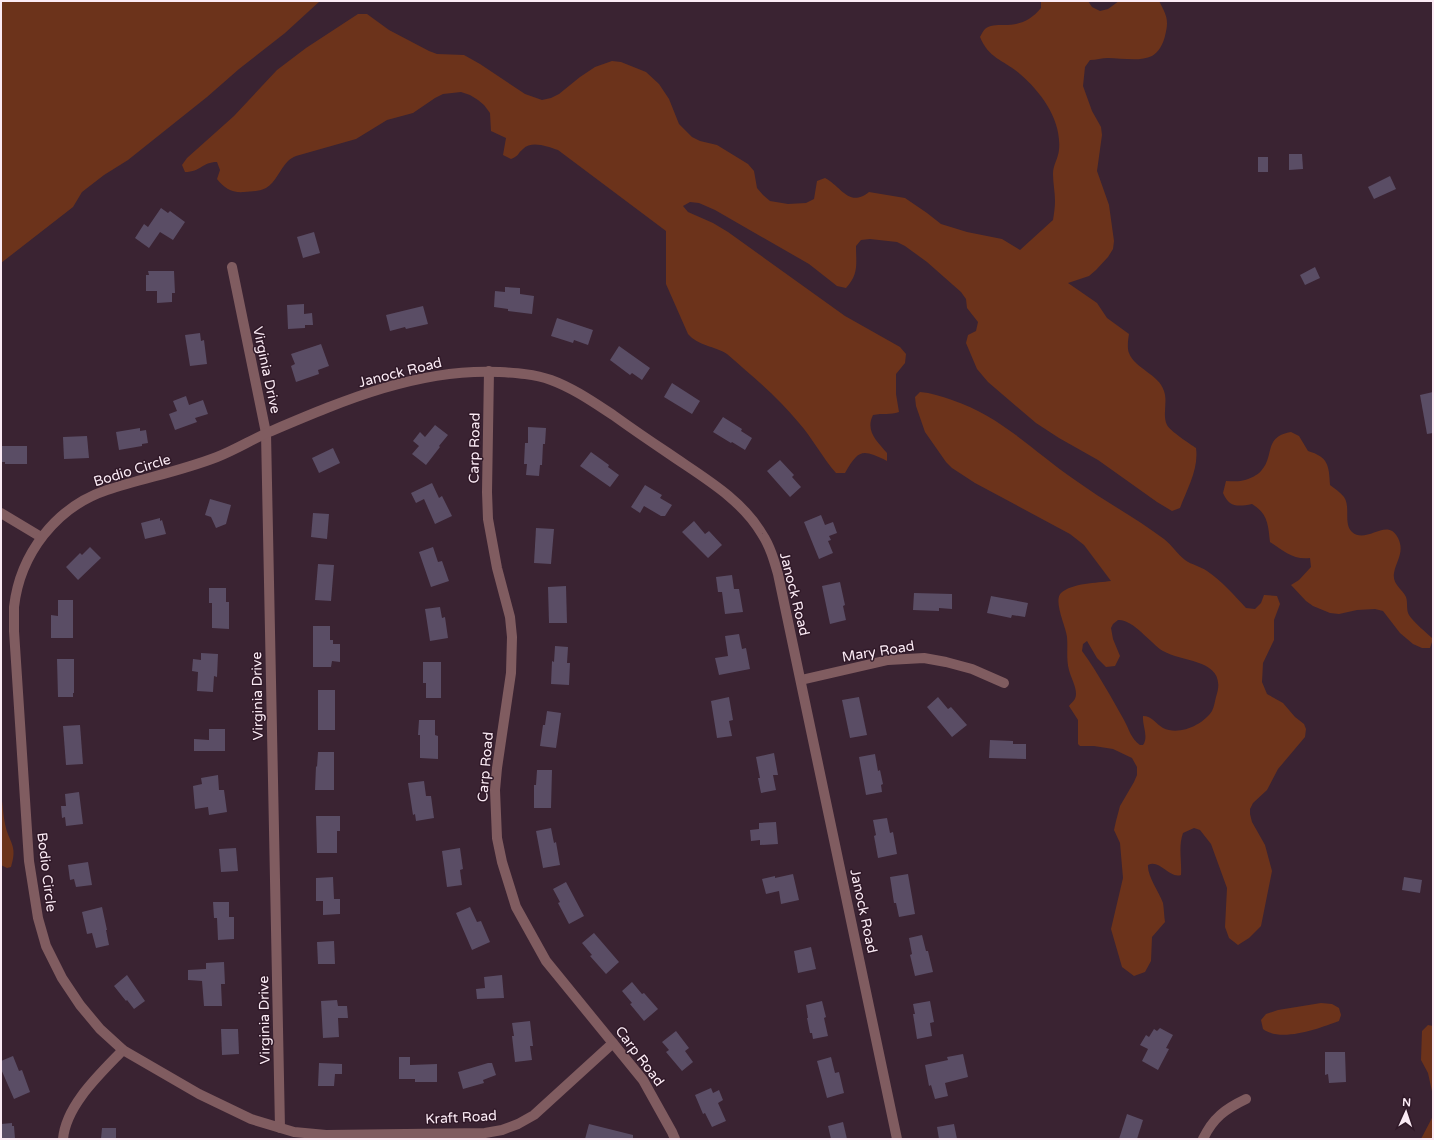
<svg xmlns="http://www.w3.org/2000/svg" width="1434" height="1140" viewBox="0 0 1434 1140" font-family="'Varela Round',sans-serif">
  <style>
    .green { fill: #6c331b; fill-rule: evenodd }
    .building { fill: #5a4d65 }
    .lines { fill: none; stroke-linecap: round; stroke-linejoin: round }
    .street { stroke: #805c60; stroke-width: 10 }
    .labels { text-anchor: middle; stroke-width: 3; stroke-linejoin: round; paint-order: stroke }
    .street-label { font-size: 14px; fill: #fbebf5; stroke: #301928 }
  </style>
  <rect width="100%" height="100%" fill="#3a2332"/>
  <g class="green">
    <path d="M1,1H320L285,33L239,69L207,97L128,160L104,175L82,192L73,207L1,263Z"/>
    <path d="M1041,1H1088L1092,7L1100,11L1108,9L1119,1H1159C1167,16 1169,20 1165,36C1163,44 1159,52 1152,56C1140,62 1121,58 1108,58C1102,58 1096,60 1090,60L1085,67L1083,86L1092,111L1101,127L1102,135L1097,171L1109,205L1114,241L1113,249L1108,257L1096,270L1089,276L1068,283L1097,303L1107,318L1129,334C1128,340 1127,348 1129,353C1135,369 1159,374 1164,391C1168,402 1162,415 1167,425C1170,431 1190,444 1196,448C1199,469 1187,489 1180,508L1172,511L1157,502L1098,460L1059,438L1036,423L988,382L977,369L966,343L968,335L976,331L978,322L967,308L966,299L961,292L927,262L905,246L897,242L870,239L861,240L856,246C856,264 859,274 846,288L837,286L809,264L715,210L699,203L690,202L683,206L688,212L713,223L728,232L845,316L900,347L906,354L905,363L896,374V394L899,412C890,415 883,413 873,415C865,431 877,441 887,453V461C862,449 859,449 845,473H836C822,457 813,439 799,423C778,397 752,376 727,354C715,346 698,346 688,334L666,284V231L558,150C548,147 532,140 523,149C517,154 520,155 511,159L503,155L506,138L491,131L490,113L484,105L478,100L470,95L461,92L443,94L435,98L413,113L387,120L356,139L296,156C293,157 290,159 288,161C280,169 276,182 266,188C259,192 251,191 244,192C232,193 224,188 217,179L220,170L217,162C202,162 201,172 185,172L182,165L187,158L234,116L277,70L306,48L358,14H367L389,30L429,51L437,54L464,55L480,64L525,94L542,100L551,98L559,94L580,77L595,67L612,61L621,62L646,72L659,84L669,99L679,124L692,137L700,141L717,145L748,164L754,171L757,188L763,195L770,201L788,204L806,203L814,199L817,181L825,178C842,187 849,208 869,192L905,198L927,213L941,224L967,232L1002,239L1020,250L1053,220C1054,214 1055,207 1055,201C1055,192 1053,183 1053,174C1053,165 1058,159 1059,150C1062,120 1041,92 1020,74C1004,60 989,59 980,37C981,35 983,31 985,29C989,25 997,25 1003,25C1020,25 1030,21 1041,8Z"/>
    <path d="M920,392C931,393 941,396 952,400C1002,417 1033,451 1075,480C1104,501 1136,518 1164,539C1172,545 1177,554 1185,560C1192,565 1200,566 1207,571C1222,581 1234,595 1246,608L1255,609L1261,603L1264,595L1277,596L1280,604L1274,620V640L1263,663L1262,682L1267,694L1283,703L1295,717L1304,724L1306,729L1305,737L1278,769L1267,790L1253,803L1250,809V814L1252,822L1265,845L1272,871L1261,926L1249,938L1238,945L1229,938L1225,927L1227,888L1211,844L1200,830L1194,828L1183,833C1178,847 1182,861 1181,875C1169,879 1160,859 1148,865C1147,876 1159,892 1163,903C1164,909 1164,916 1165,922L1152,937L1151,961L1145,972L1134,976L1122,967L1111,929L1123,878L1120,843L1114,830L1116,821L1120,806L1134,782L1137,775V767L1132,758L1113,749L1094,746H1080L1078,744V720L1069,706C1072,702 1076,700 1076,694C1076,686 1071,678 1069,670C1066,659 1068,648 1067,637C1066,627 1053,601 1061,593C1072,583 1097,583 1111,581L1084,545L1070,534L975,483L952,468L946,462L925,432L916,406L915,397ZM1118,620C1133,619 1150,643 1163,651C1184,663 1229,659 1216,697C1215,701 1214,707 1212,711C1203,725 1179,736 1163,728C1156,724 1152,716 1143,716C1142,725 1149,737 1143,745H1140C1131,739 1129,729 1124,720C1111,697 1098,673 1082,651L1083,644L1087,641L1097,658L1106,667L1115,666L1120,656L1113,639L1111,628L1113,624Z"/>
    <path d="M1291,432L1299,436L1308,451C1328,457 1329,465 1330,485C1334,488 1340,492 1344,497C1351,507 1343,523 1352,532C1367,545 1387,516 1398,538C1405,552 1396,561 1394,573C1392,584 1402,589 1406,597C1408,603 1406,610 1409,615C1413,622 1427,633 1433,639L1430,648H1422L1413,644L1400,633L1383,611L1375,609L1357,610L1339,614L1330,613L1313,606L1306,601L1291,585L1299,580L1311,567L1310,558C1293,560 1284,551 1270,542C1268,524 1268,514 1252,504C1237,507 1229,507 1223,493L1226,481C1232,481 1239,482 1245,480C1249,479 1258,475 1261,471C1275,456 1263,437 1291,432Z"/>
    <path d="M1,795C3,805 3,815 5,824C9,843 18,845 11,867L7,868L1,865Z"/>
    <path d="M1321,1003L1332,1004L1339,1008L1341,1015L1339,1021C1320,1028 1281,1043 1263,1029L1261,1020L1266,1014L1278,1010Z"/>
    <path d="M1428,1025L1433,1026V1096L1428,1073L1421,1060L1422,1031Z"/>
    <path d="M1433,1116V1139H1421Z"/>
  </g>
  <g class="building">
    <path d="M1289,154H1302L1303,169L1289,170Z"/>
    <rect x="1258" y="157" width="10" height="15"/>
    <path d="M1390,176L1396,189L1374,199L1368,187Z"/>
    <path d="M161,208L168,213L170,211L185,222L173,240L160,232L149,248L135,238L144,224L148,227Z"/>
    <path d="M314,232L320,253L303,258L297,237Z"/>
    <path d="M1315,267L1320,278L1305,285L1300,275Z"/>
    <path d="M148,271H174L175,293H172V302L157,303V291H146V275H149Z"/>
    <path d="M505,287L520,288V294L534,296L532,314L508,311V309L494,307L495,291L505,292Z"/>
    <path d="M304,304V314L312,313L313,325H305V328L288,329L287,305Z"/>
    <path d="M423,306L428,324L406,329L405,327L390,331L386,315Z"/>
    <path d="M557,318L593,330L588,345L574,340L573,343L551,336Z"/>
    <path d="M200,333L201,341L204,340L207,364L190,366L185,335Z"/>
    <path d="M321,344L329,366L318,370L319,374L296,382L291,366L295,364L291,354Z"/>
    <path d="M619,346L650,368L642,380L632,373L630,375L610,360Z"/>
    <path d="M672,383L700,401L692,414L664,397Z"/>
    <path d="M1433,392V433L1427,434L1420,395Z"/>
    <path d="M186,396L189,405L203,400L208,414L195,418L197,422L175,430L169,414L177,411L173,401Z"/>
    <path d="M723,417L742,429L741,431L752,438L745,450L732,442L731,443L713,432Z"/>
    <path d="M435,425L448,435L439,446L440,447L426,465L412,454L419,446L413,441L420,432L425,437Z"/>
    <path d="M528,427L546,428L545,444H543L542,465H540L539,476L526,475L527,464H524L525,443H528Z"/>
    <path d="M140,428V431L146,430L148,443L142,444V446L119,450L116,432Z"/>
    <path d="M87,436L89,458L64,459L63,437Z"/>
    <path d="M2,446H27V464H5V462H1V447Z"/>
    <path d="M333,448L340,463L319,473L312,458Z"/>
    <path d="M591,452L609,465L608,467L619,475L610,487L580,466Z"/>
    <path d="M780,460L794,475L792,477L801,487L790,497L767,471Z"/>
    <path d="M432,483L439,498L442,496L452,516L435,524L424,499L416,503L411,493Z"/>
    <path d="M645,485L662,495L660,498L672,505L665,516H661L644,506L640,513L631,507Z"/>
    <path d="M210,499L231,505L226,524L216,528L211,517L205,515Z"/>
    <path d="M313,513L329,514L327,539L311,537Z"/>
    <path d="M821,515L825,525L833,522L837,533L829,536L831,540L828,541L833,553L819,559L804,522Z"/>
    <path d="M160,518V521L162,520L166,534L145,539L141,523Z"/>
    <path d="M694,521L705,534L709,531L722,545L708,558L682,532Z"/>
    <path d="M536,528L554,529L551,564L534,563Z"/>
    <path d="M90,547L101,558L78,580L66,567L80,553L82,555Z"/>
    <path d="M433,547L438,562L442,561L449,581L431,587L419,552Z"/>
    <path d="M318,564L334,565L331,601L315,600Z"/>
    <path d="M732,575L734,589H739L743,612L725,614L722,592H718L716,577Z"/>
    <path d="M840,582L845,605L843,606L846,620L830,624L822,586Z"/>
    <path d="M566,586L567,623H549L548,587Z"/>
    <path d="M209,588H226V602H229V629L212,628V603H209Z"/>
    <path d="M914,593L952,594V609L939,608V611L913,610Z"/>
    <path d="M991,596L1028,603L1025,617L1012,615L1011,618L987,613Z"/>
    <path d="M58,600H73V638H51V615L58,616Z"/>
    <path d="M440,607L442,618L445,617L448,638L430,641L425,609Z"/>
    <path d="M313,626H330V640H333V644H340V662L332,661L331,667H313Z"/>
    <path d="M739,634L742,649L746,648L750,669L719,675L715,658L728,656L725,636Z"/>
    <path d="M555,646L568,647L567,663H570L569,685L551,684L552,661L554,662Z"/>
    <path d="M201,653L218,654L217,677L214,676L213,692L197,691L198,672L192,671L193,659L201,660Z"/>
    <path d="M57,659H74V693H73V697H58Z"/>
    <path d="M423,662H441V698H426V683H423Z"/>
    <rect x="318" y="690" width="17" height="40"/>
    <path d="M729,697L733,720L729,721L732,736L717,738L711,701Z"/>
    <path d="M859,697L867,735L850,738L842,700Z"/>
    <path d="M938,697L948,709L951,707L967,725L952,737L927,707Z"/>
    <path d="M547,711L561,713L556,748L540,746L543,725H545Z"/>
    <path d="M419,720H435V735L438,736V759L420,758V735H418Z"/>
    <path d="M80,725L83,764L66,765L63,726Z"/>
    <path d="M209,729H225V751H194V739L209,740Z"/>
    <path d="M990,740L1013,741V744H1026V759L989,758Z"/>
    <path d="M318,752H334V790H315L316,766L317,767Z"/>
    <path d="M774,753L778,775H773L776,790L761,793L758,778H760L756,757Z"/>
    <path d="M875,754L878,771L880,770L883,784L881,785L882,792L866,795L859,757Z"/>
    <path d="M537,770H552L551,808H534V785H536Z"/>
    <path d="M218,775L219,790H224L227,812L209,815L208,807L195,809L193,786L202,784L201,778Z"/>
    <path d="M424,781L426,796H431L434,818L416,821L415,814L413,815L408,783Z"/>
    <path d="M79,792L83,824L66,826L65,817L62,818L61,806H66L65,794Z"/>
    <path d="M316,816H340V831H337V853H317Z"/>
    <path d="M887,818L890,833L893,832L897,854L878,858L874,836L876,835L873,820Z"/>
    <path d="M776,822L778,844L760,845V840L751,841L750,830L759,829V823Z"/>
    <path d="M551,828L554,843L556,842L560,865L543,868L536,831Z"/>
    <path d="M236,848L238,871L221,872L219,849Z"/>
    <path d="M460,848L463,869L460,870L462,885L447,887L442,851Z"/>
    <path d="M88,862L92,885L76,887L74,879L70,880L68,865Z"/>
    <path d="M793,874L799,900L781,904L779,891L766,894L762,879L775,876V878Z"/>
    <path d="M908,874L915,914L899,917L896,903H894L890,877Z"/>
    <path d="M333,877L334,899H340V914L323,915V901H316V878Z"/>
    <path d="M1404,877L1422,880L1420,893L1402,890Z"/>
    <path d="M566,882L584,916L569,924L558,903L560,902L553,889Z"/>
    <path d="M213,902H229V917H234V939L218,940L217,918H214Z"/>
    <path d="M102,907L107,930H106L109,945L96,948L92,933L87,934L82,912Z"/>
    <path d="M470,907L477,922L481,921L490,942L472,950L456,913Z"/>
    <path d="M594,933L619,962L606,974L590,956L592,955L582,943Z"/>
    <path d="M922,935L926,951H928L933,972L915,976L910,955L912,954L909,938Z"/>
    <path d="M334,941L335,964H318L317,942Z"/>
    <path d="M811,947L816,969L798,973L794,951Z"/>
    <path d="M224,962L225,984H221L222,1006H204L202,981L188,980V970L206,969V963Z"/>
    <path d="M127,975L145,1001L134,1009L127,1000L126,1001L114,986Z"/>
    <path d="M502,975L504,998L477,999L476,989L485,988L484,977Z"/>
    <path d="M632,982L642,994L644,993L658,1009L644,1021L630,1004L632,1003L622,991Z"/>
    <path d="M337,1000L338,1006H347L348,1018H338L339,1037L323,1038L321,1001Z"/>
    <path d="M822,1001L826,1017L824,1018L828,1036L813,1039L812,1033H810L807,1018H808L806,1005Z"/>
    <path d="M930,1001L934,1022L930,1023L932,1036L917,1039L913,1014H915L913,1004Z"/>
    <path d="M530,1021L533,1046H530L532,1060L515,1062L512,1036H514L512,1023Z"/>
    <path d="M1160,1028L1173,1035L1166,1048L1169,1049L1158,1070L1142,1061L1148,1049L1140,1045L1146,1035L1149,1037L1154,1029L1157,1031Z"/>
    <path d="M221,1029H238L239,1054L222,1055Z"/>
    <path d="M676,1031L689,1048L685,1051L693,1062L682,1071L666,1052L669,1050L662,1042Z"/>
    <path d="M1325,1052H1345L1346,1082L1329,1083L1328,1074L1325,1075Z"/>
    <path d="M963,1054L968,1077L945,1083L948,1096L935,1099L931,1085L929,1086L925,1065L948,1060L947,1057Z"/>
    <path d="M13,1056L19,1071L22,1070L30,1092L14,1099L1,1069V1061Z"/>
    <path d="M399,1057H410V1065L437,1064V1082H415V1079H399Z"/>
    <path d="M831,1057L835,1073L839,1072L844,1093L827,1098L817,1061Z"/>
    <path d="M319,1063L342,1064V1074H335L334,1086H318Z"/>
    <path d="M488,1063H492L496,1075L483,1080L484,1083L463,1089L458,1072Z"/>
    <path d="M711,1088L713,1093L719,1090L723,1100L718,1103L726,1121L712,1127L705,1113L703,1114L695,1095Z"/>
    <path d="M1127,1114L1143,1120L1137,1139H1119Z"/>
    <path d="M843,1122L847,1139H831L828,1126Z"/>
    <path d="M12,1123V1126H14L15,1139H1V1124Z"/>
    <path d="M589,1124L633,1135V1139H585Z"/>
    <path d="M954,1124L957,1139H939L937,1127Z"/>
    <path d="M102,1128H116V1139H101Z"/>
  </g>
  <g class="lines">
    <g class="street">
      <path d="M232,267L266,433L280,1128"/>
      <path d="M489,371L487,492L488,519L497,568L510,617L512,637L511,673L497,768L495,790L497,838L502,862L516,907L546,961L643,1080L672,1132L675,1139"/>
      <path d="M1,513L41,537"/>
      <path d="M801,680L888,660L924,658L946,662L972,669L1004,683"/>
      <path d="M613,1043L534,1115L518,1124L502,1130L485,1133L326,1135L294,1132L251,1119L199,1094L123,1050L100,1029L80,1005L62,978L46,946L38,918L29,861L14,631C14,623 14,615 14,607C20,554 56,507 107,490C144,478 181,471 217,457C235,450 251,440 269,432C342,401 418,368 499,372C516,373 534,374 551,380C573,388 593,402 613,415C631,428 650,441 668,453C701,476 741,498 762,534C770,546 774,560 778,574L897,1139"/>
      <path d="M63,1139C66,1105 100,1074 123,1050"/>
      <path d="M1203,1139C1213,1118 1225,1109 1246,1099"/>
    </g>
  </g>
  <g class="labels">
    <g class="street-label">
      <text transform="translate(267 370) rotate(78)" y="5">Virginia Drive</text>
      <text transform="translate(400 372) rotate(-14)" y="5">Janock Road</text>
      <text transform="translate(474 448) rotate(-89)" y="5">Carp Road</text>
      <text transform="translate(132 470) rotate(-17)" y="5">Bodio Circle</text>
      <text transform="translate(795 594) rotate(76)" y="5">Janock Road</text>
      <text transform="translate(878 651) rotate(-9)" y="5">Mary Road</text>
      <text transform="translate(257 696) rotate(-91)" y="5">Virginia Drive</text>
      <text transform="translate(485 767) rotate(-85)" y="5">Carp Road</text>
      <text transform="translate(47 872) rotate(83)" y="5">Bodio Circle</text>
      <text transform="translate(864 911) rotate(78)" y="5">Janock Road</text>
      <text transform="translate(264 1020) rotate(-91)" y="5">Virginia Drive</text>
      <text transform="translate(640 1056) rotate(53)" y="5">Carp Road</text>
      <text transform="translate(461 1117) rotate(-3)" y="5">Kraft Road</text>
    </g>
  </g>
  <rect width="1434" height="1140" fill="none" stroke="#fbebf5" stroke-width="4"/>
  <g transform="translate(1406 1112) rotate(3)" stroke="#301928" stroke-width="3" paint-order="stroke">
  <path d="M0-3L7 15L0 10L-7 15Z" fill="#fbebf5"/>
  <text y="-6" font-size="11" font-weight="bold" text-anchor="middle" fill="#fbebf5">N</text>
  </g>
</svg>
